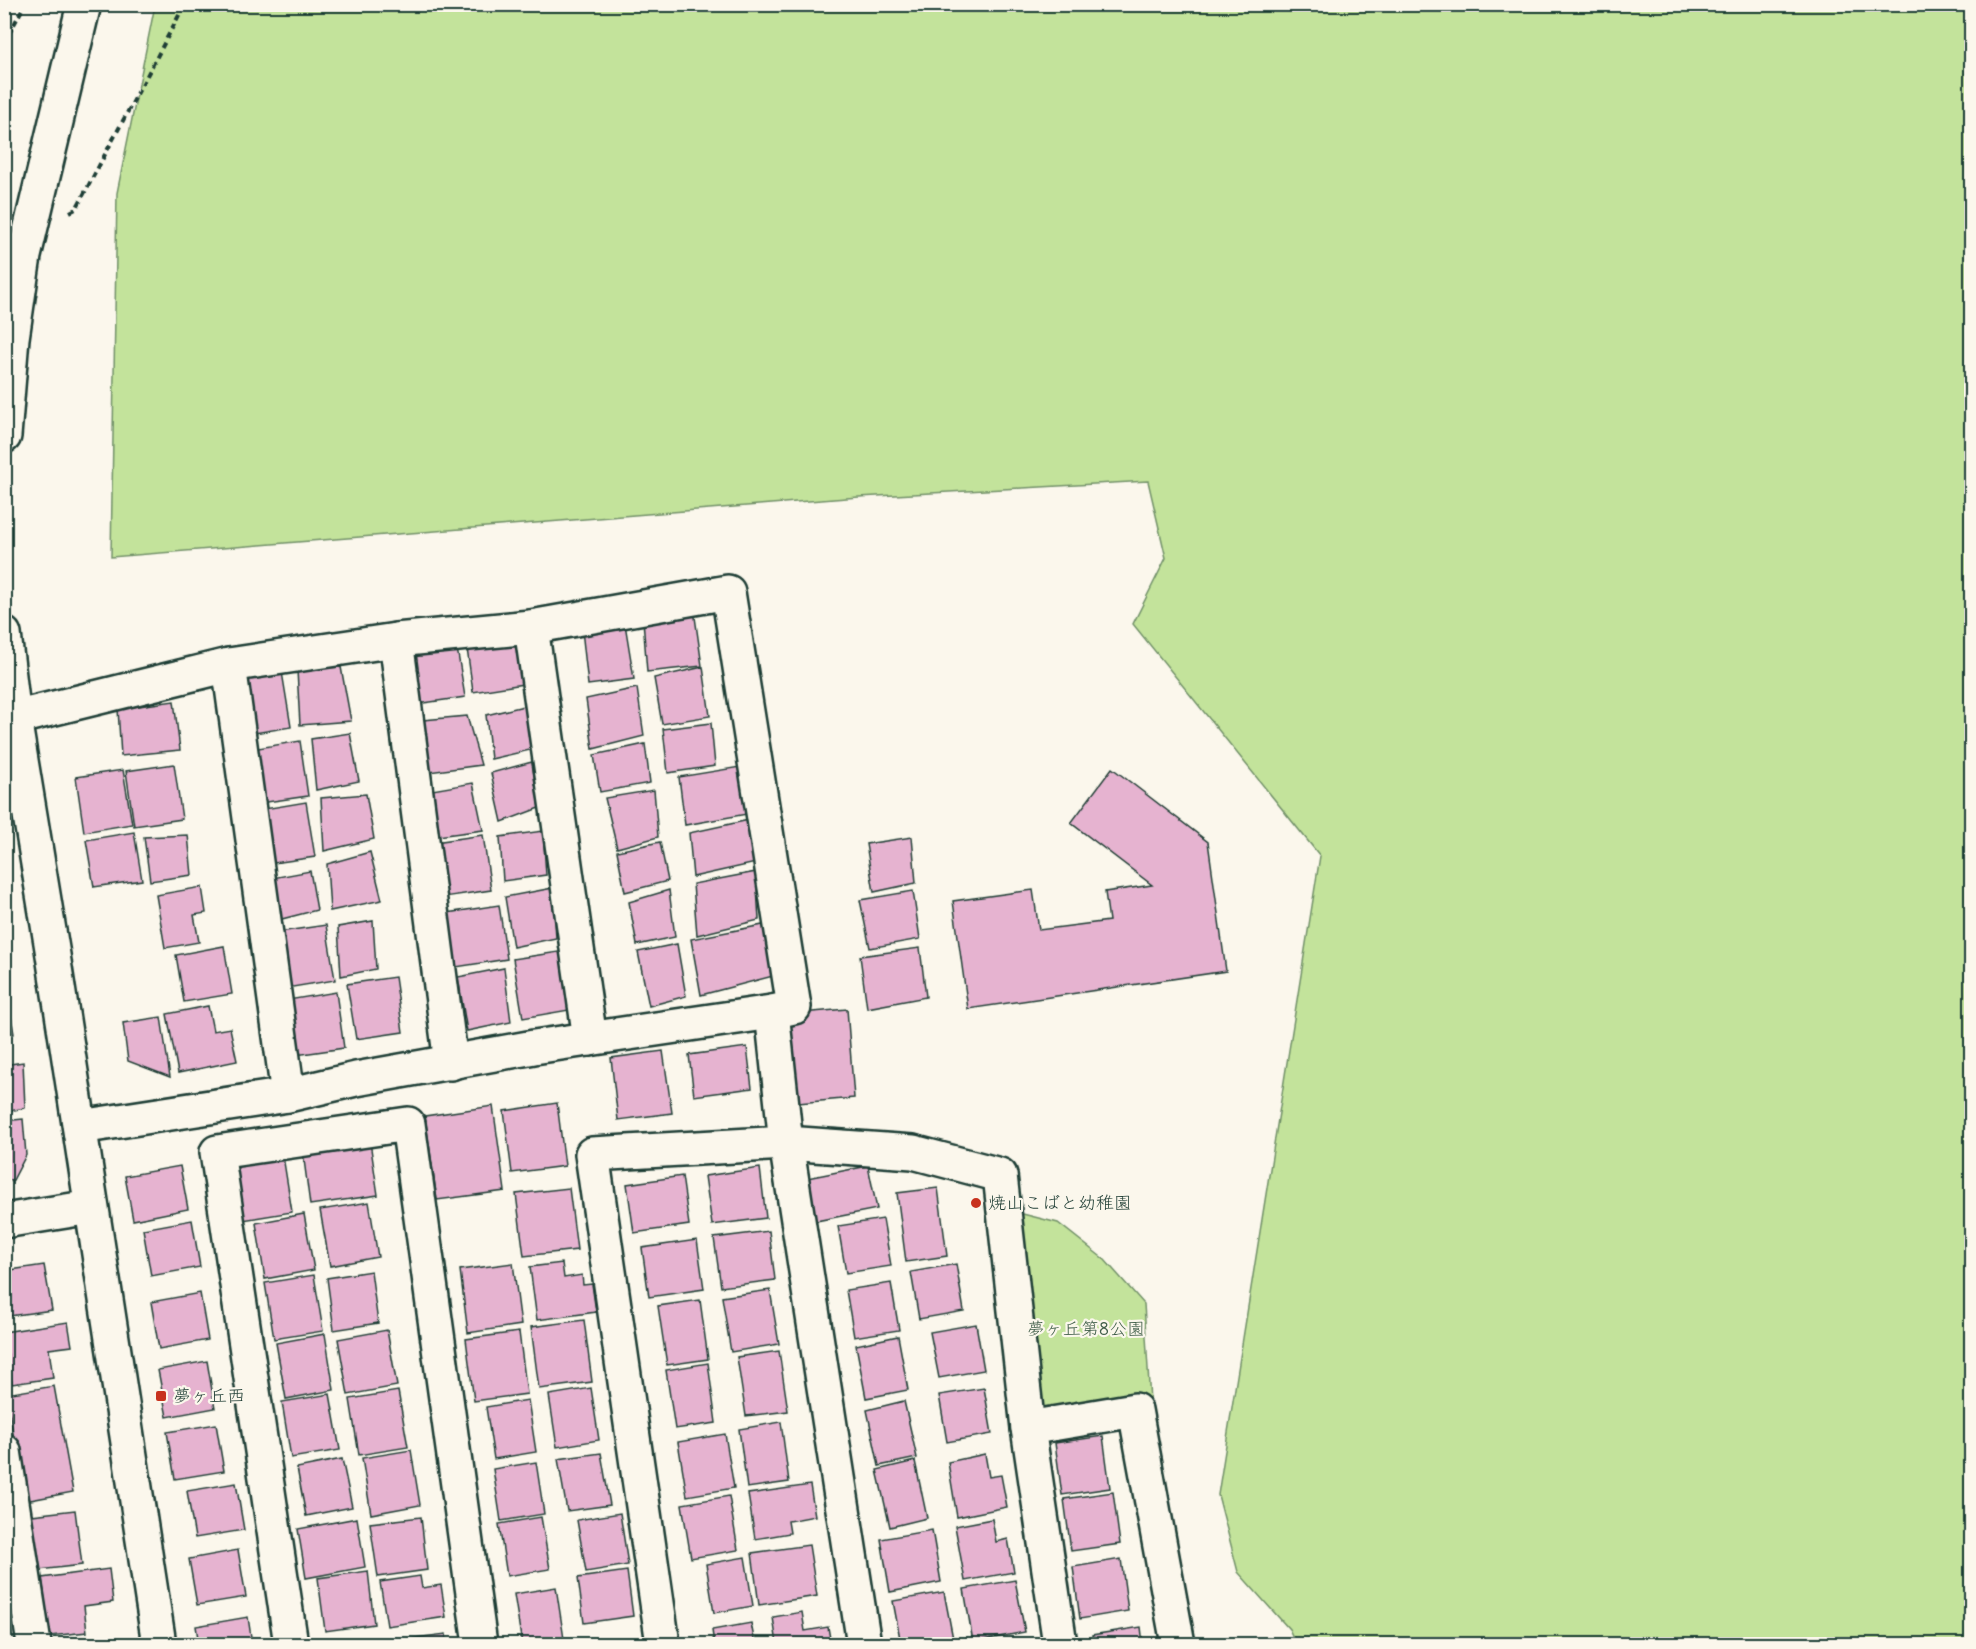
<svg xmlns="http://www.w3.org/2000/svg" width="1976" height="1649" viewBox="0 0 1976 1649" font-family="Delius,'Klee One',sans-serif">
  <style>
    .green { fill: #c3e39b; stroke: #719068; stroke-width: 1.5 }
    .building { fill: #e6b3d0; stroke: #1f3d34; stroke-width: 1.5 }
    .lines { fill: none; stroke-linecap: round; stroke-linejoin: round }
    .minor-casing { stroke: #1f3d34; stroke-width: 38 }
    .path { stroke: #1f3d34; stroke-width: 4; stroke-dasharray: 6 4.5; stroke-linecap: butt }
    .minor { stroke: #fbf7ec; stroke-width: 33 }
    .poi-dot { fill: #c8321e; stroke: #fbf7ec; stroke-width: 2 }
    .labels { text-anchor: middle; stroke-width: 4.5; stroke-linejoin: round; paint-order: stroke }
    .poi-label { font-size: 18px; fill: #1f3d34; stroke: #fbf7ec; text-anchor: start }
    .park-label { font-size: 18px; fill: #405e49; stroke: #fbf7ec }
  </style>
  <rect width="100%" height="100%" fill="#fbf7ec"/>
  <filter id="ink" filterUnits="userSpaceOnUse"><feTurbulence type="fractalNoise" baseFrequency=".0167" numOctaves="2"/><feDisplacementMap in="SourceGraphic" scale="12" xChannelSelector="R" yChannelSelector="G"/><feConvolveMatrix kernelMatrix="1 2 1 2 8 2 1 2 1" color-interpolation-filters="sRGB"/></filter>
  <g filter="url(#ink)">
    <g class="green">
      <path d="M155,5H1971V1644H1296L1289,1629L1238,1572L1218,1495L1320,856L1133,624L1166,558L1148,481L859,497L111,557L117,193Z"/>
      <path d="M1011,1211L1058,1223L1105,1260L1144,1304L1150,1401L1037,1414Z"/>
    </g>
    <g class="building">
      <path d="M694,610L702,666L647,672L643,620Z"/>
      <path d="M625,624L634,679L588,685L582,630Z"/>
      <path d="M519,637L523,684L473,692L466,641Z"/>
      <path d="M456,642L465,697L417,704L409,650Z"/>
      <path d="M341,667L351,721L300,725L297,670Z"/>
      <path d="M703,667L710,716L662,724L654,678Z"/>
      <path d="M282,672L291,727L242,735L234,680Z"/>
      <path d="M637,688L644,736L593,749L586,699Z"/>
      <path d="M174,701L180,750L121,756L118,709Z"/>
      <path d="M528,705L530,750L491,759L486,715Z"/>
      <path d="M467,716L481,765L429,772L423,720Z"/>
      <path d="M711,723L715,766L668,773L663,729Z"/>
      <path d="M350,733L359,781L316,790L311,739Z"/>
      <path d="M300,741L308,796L260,803L252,749Z"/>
      <path d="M645,744L650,783L600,792L594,755Z"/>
      <path d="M532,762L539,808L502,822L491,773Z"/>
      <path d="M174,764L182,819L134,826L126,771Z"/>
      <path d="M740,767L747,814L685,825L679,777Z"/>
      <path d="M1112,768L1208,842L1226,971L968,1009L953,901L1033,890L1039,930L1109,921L1105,892L1152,885L1071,823Z"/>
      <path d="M123,770L132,824L84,832L76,777Z"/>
      <path d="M473,783L483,830L438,836L432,790Z"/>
      <path d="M654,790L658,837L617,848L605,798Z"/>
      <path d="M366,794L374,839L324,851L321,798Z"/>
      <path d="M306,802L315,857L267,864L258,810Z"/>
      <path d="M749,820L756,863L693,877L689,833Z"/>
      <path d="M543,831L546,875L503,881L500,837Z"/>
      <path d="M134,832L142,880L94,887L86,840Z"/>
      <path d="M188,835L192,875L150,881L144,837Z"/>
      <path d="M483,835L491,890L444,897L435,842Z"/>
      <path d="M912,837L916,883L874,892L866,844Z"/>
      <path d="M660,842L668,881L625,892L617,851Z"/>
      <path d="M370,852L382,900L330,911L327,864Z"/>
      <path d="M310,871L317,910L278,920L272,878Z"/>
      <path d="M756,872L759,920L697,935L693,884Z"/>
      <path d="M202,887L206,913L194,915L199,942L165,948L156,895Z"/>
      <path d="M553,888L556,938L513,947L505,897Z"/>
      <path d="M669,890L675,937L637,945L629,902Z"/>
      <path d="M913,891L920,939L870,948L860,900Z"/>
      <path d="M499,905L507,959L456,967L447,913Z"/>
      <path d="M373,921L376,969L341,976L338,927Z"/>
      <path d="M326,925L335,980L287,988L279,932Z"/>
      <path d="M763,925L773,976L701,995L691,939Z"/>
      <path d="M677,944L686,996L649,1006L638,952Z"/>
      <path d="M224,946L232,994L184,1002L176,955Z"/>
      <path d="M920,948L926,997L867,1008L860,956Z"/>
      <path d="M565,951L575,1009L523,1018L513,959Z"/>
      <path d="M504,968L511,1022L467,1031L458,977Z"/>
      <path d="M395,977L403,1032L356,1039L347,984Z"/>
      <path d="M4,992H7L14,1034L4,1036Z"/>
      <path d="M336,992L344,1048L296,1055L288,1000Z"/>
      <path d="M208,1006L213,1031L230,1028L237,1061L178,1073L167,1014Z"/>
      <path d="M847,1009L854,1098L798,1103L790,1014Z"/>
      <path d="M161,1017L170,1077L128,1061L123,1023Z"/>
      <path d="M747,1047L752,1088L694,1096L689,1055Z"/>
      <path d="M663,1051L672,1113L618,1120L611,1058Z"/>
      <path d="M23,1062L25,1108L4,1112V1065Z"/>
      <path d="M557,1103L565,1166L512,1173L504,1111Z"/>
      <path d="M493,1106L505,1191L437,1200L425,1116Z"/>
      <path d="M23,1119L26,1155L13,1180L4,1181V1121Z"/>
      <path d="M370,1142L378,1195L310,1205L303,1152Z"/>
      <path d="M283,1156L292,1212L243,1220L234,1164Z"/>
      <path d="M180,1166L188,1209L133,1220L125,1176Z"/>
      <path d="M868,1166L877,1209L816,1221L807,1178Z"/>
      <path d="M760,1168L766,1218L712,1225L705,1176Z"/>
      <path d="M682,1176L689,1225L634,1233L627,1184Z"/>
      <path d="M569,1188L577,1250L524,1256L516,1194Z"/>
      <path d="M938,1188L947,1256L906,1262L897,1193Z"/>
      <path d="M369,1202L378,1257L330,1266L320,1210Z"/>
      <path d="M304,1214L314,1270L265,1279L256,1223Z"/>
      <path d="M883,1219L891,1266L846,1273L838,1226Z"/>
      <path d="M192,1220L200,1267L151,1276L143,1229Z"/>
      <path d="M769,1231L775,1280L721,1287L714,1238Z"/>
      <path d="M697,1240L704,1289L649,1297L642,1248Z"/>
      <path d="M513,1263L521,1325L468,1333L460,1270Z"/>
      <path d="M562,1263L564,1278L582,1275L583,1285L592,1284L596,1312L537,1320L530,1267Z"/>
      <path d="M956,1264L964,1311L919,1319L911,1272Z"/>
      <path d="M44,1265L52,1310L9,1316L4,1291V1271Z"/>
      <path d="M371,1271L378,1323L334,1330L327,1278Z"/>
      <path d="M314,1275L323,1331L274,1339L265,1283Z"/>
      <path d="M891,1283L899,1330L854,1337L846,1290Z"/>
      <path d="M770,1290L779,1344L731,1352L722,1297Z"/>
      <path d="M200,1293L208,1340L159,1349L151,1302Z"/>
      <path d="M700,1300L708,1359L667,1365L658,1306Z"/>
      <path d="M584,1320L592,1382L539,1389L531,1327Z"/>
      <path d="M68,1322L72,1346L49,1349L53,1378L12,1384L4,1332Z"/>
      <path d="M976,1324L984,1370L939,1378L930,1332Z"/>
      <path d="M387,1330L397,1386L348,1395L338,1339Z"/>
      <path d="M519,1332L527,1394L474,1401L466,1339Z"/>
      <path d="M325,1334L334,1390L286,1399L276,1343Z"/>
      <path d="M898,1336L908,1390L866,1398L856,1345Z"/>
      <path d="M779,1351L788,1411L746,1416L737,1357Z"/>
      <path d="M207,1361L215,1408L167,1417L158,1370Z"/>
      <path d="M708,1363L716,1423L675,1429L666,1370Z"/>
      <path d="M54,1386L73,1492L25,1501L6,1394Z"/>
      <path d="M591,1388L599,1440L557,1447L549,1395Z"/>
      <path d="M984,1388L992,1434L947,1442L939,1395Z"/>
      <path d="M398,1391L408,1447L359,1455L350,1399Z"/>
      <path d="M330,1394L340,1450L291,1458L282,1402Z"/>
      <path d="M528,1400L536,1452L494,1459L486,1407Z"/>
      <path d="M904,1401L917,1458L879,1466L867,1410Z"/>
      <path d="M781,1422L789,1482L747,1488L739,1429Z"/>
      <path d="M216,1424L224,1471L175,1479L167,1432Z"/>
      <path d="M725,1434L734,1488L687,1496L678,1442Z"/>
      <path d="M1103,1436L1110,1488L1062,1495L1055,1443Z"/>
      <path d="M411,1450L420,1505L371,1514L362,1458Z"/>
      <path d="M601,1453L610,1505L567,1511L558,1459Z"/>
      <path d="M985,1454L989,1477L1001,1475L1007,1507L957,1517L948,1462Z"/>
      <path d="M342,1459L352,1507L306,1516L297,1468Z"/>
      <path d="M915,1461L927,1518L890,1527L877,1470Z"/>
      <path d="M536,1462L544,1514L501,1521L493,1469Z"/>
      <path d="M236,1483L244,1530L195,1538L187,1491Z"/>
      <path d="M810,1485L815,1516L788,1521L790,1533L755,1539L748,1494Z"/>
      <path d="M1113,1492L1120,1544L1071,1551L1064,1499Z"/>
      <path d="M729,1496L738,1550L691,1558L682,1504Z"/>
      <path d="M75,1510L82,1565L39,1570L32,1515Z"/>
      <path d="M620,1513L628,1565L586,1572L577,1520Z"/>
      <path d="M421,1517L427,1570L378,1577L370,1523Z"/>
      <path d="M541,1517L550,1569L507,1576L499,1524Z"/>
      <path d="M357,1518L365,1567L306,1578L298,1529Z"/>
      <path d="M992,1519L996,1542L1008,1539L1014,1572L965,1581L955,1526Z"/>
      <path d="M932,1530L941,1582L890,1592L881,1539Z"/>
      <path d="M809,1545L817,1596L759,1605L752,1553Z"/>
      <path d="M238,1550L246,1597L197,1605L189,1559Z"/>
      <path d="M745,1557L753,1606L714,1613L706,1564Z"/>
      <path d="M1121,1559L1128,1611L1080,1619L1073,1567Z"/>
      <path d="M109,1569L113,1602L84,1606L87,1632L50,1636L42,1578Z"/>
      <path d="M368,1571L374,1624L325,1631L318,1578Z"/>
      <path d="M627,1571L633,1616L584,1623L578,1578Z"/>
      <path d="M420,1576L422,1588L441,1585L446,1617L387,1626L380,1582Z"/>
      <path d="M1015,1580L1025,1632L973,1642L964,1589Z"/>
      <path d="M556,1587L564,1639L522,1644L514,1594Z"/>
      <path d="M944,1592L954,1644H901L893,1601Z"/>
      <path d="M802,1612L805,1631L828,1627L831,1644H777L773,1617Z"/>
      <path d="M248,1617L252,1644H199L196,1626Z"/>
      <path d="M751,1623L755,1644H714L712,1630Z"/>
      <path d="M1141,1627L1143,1644H1093L1092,1635Z"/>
      <path d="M446,1634L447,1644H391V1641Z"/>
      <path d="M626,1637L627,1644H584Z"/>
      <path d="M98,1638L99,1644H56Z"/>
      <path d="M373,1638L374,1644H327Z"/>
    </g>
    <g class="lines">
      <g class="minor-casing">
        <g id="minor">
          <path d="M4,436L12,338L24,256L84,4"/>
          <path d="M531,627L590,1039"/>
          <path d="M4,634L14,718L53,955L159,1644"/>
          <path d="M396,640L451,1063"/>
          <path d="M229,665L288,1095"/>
          <path d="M14,718L229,665L396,640L531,627L728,592L794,1007L772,1012"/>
          <path d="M80,1127L288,1095L356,1079L534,1047L772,1012L786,1143L864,1644"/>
          <path d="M4,1221L91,1207"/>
          <path d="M1028,1428L1135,1410L1178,1644"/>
          <path d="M4,1451L34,1644"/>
          <path d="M291,1644L217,1152L408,1124L480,1644"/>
          <path d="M663,1644L592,1154L786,1143L913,1152L1000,1175L1028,1428L1060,1644"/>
        </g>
      </g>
      <g class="path">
        <path d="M4,43L25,4"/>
        <path d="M70,212L76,209L185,4"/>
      </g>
      <use href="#minor" class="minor"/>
    </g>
  </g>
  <g class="poi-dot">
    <circle cx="976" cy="1203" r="6"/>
    <rect x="155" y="1390" width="12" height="12" rx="3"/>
  </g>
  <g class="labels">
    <g class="poi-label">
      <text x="988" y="1209">焼山こばと幼稚園</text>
      <text x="173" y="1402">夢ヶ丘西</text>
    </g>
    <g class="park-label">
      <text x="1086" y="1335">夢ヶ丘第8公園</text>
    </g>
  </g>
  <rect width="1976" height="1649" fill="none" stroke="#fbf7ec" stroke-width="24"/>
  <rect x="12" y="12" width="1952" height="1625" fill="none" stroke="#1f3d34" stroke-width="2" filter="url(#ink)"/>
</svg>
